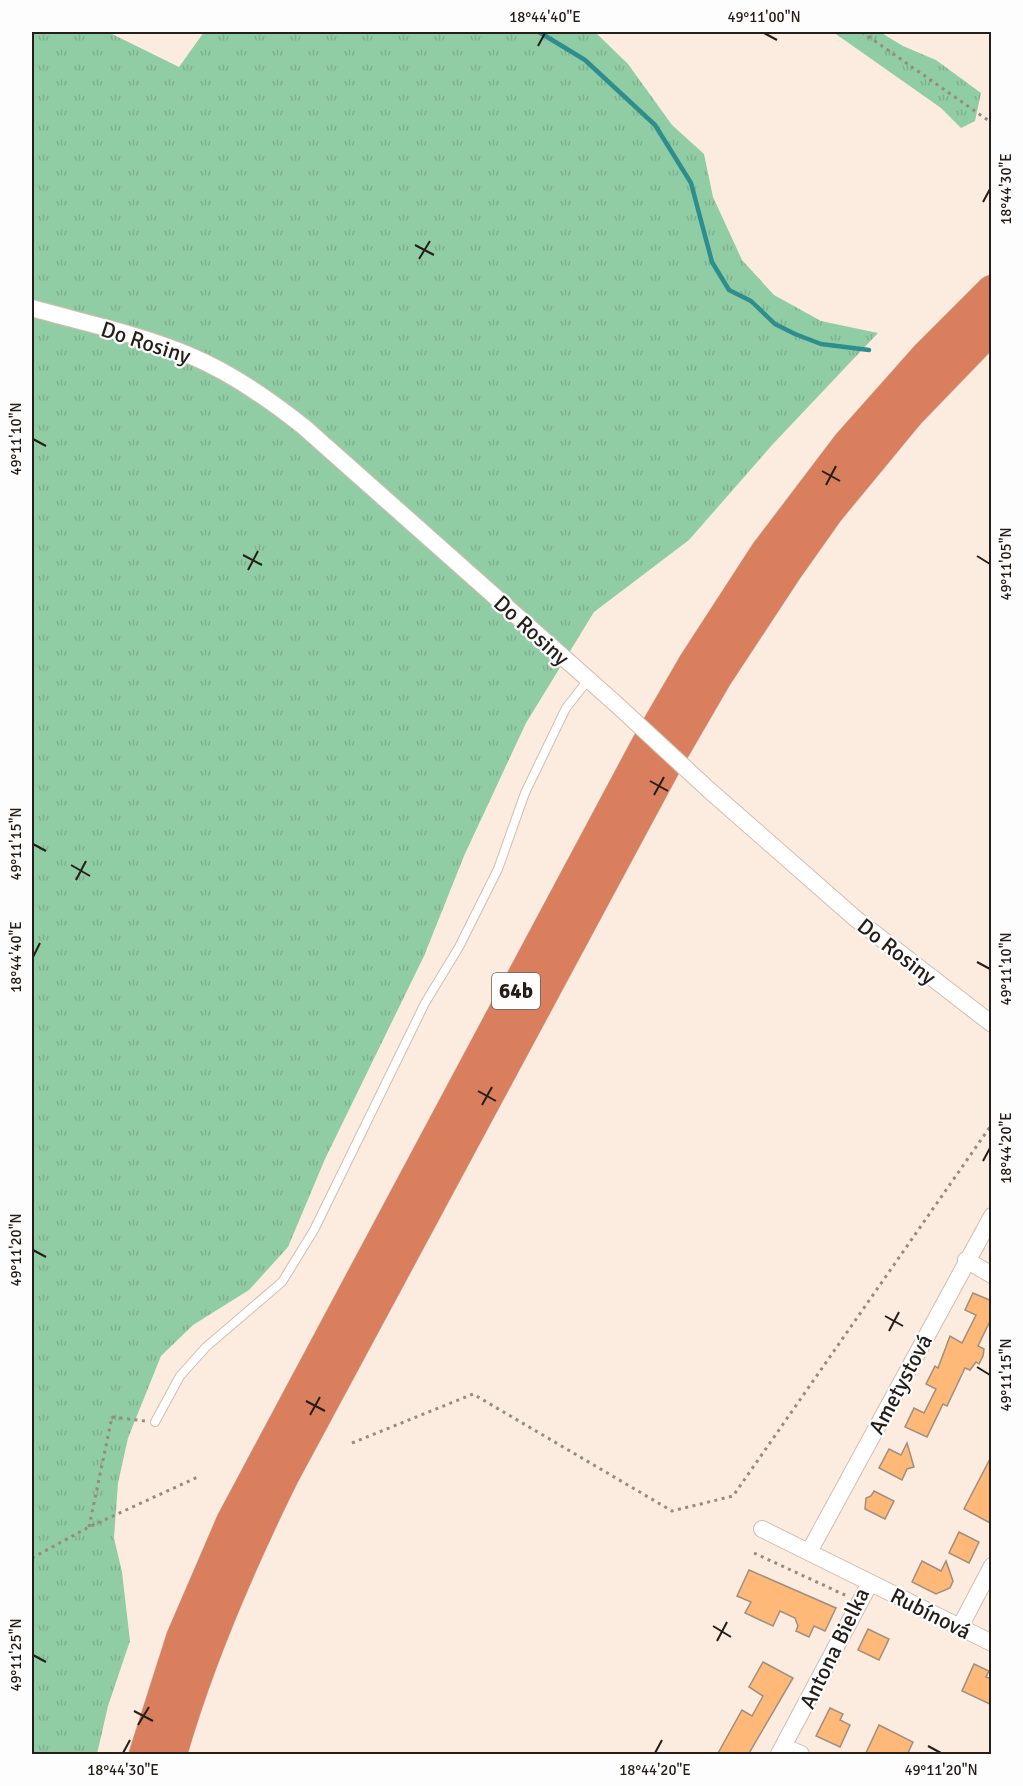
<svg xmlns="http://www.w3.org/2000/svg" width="1023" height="1786" viewBox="0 0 1023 1786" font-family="Signika,sans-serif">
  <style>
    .grass { fill: url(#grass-tufts) }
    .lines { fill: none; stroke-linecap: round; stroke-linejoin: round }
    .stream { stroke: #2e8e8e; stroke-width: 4.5 }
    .building { fill: #feb878; stroke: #a08e7f; stroke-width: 1.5 }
    .lane-casing { stroke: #d1beae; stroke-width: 10 }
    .street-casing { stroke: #d1beae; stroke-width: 18 }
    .highway-casing { stroke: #d3d2d1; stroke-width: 33 }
    .path { stroke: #968a81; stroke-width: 3; stroke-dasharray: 3 4.5; stroke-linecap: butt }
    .lane { stroke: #fff; stroke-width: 8 }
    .street { stroke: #fff; stroke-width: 16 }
    .highway { stroke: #d97f5e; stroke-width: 32 }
    .street-bridge-casing { stroke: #d1beae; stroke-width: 18; stroke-linecap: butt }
    .street-bridge { stroke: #fff; stroke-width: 16 }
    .ticks { fill: none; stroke: #251e18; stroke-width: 2 }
    .labels { text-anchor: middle; stroke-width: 4.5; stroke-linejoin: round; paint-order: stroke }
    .shield { fill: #fdfdfd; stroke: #66615d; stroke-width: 1.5 }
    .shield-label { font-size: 21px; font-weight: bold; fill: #251e18 }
    .street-label { font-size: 22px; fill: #251e18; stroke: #fdfdfd }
    .neatline { fill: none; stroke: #251e18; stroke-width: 2 }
    .ticks-label { font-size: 15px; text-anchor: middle; fill: #251e18 }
  </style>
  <defs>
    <pattern id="grass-tufts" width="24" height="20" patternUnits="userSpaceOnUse" patternTransform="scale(1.5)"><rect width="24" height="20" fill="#91cda4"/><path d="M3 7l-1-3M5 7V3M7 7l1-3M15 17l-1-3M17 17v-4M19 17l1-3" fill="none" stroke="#7db08c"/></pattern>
  </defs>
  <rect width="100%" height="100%" fill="#fcecdf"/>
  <g class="grass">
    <path d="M32,32H108L179,67L204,32H595L628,64L672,125L704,154L713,197L742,260L774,295L821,321L878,333L773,444L689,540L594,612L526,723L464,856L424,956L325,1159L288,1247L249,1290L193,1325L161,1356L128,1438L118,1483L114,1538L122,1572L130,1641L108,1706L97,1754H32Z"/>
    <path d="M833,32H880L903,46L936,60L981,93L975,121L961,128L941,108Z"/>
  </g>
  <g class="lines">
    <path class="stream" d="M539,32L585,60L655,125L691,183L712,262L729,290L751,301L775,324L795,334L821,344L869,350"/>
  </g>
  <g class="building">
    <path d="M973,1293L992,1301V1317L978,1346L984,1349L983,1356L979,1364L976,1362L970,1370L965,1368L947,1406L943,1404L927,1437L905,1427L914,1408L924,1413L936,1389L926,1384L935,1366L938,1368L950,1336L962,1343L976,1315L965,1310Z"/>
    <path d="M907,1443L914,1467L907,1469L902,1480L879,1468L889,1449L901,1455Z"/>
    <path d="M992,1455V1524L964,1509Z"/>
    <path d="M874,1491L894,1501L885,1519L865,1509L866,1498L871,1496Z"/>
    <path d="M959,1532L979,1542L969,1563L949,1553Z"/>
    <path d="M922,1561L941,1571L946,1561L953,1581L950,1588L936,1594L912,1582Z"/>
    <path d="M749,1570L836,1608L825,1631L814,1626L809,1637L796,1631L798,1626L795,1618L780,1611L773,1626L745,1613L751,1602L737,1596Z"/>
    <path d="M868,1629L889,1639L879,1660L858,1650Z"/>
    <path d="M763,1662L793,1678L748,1755H717L742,1710L752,1716L763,1696L749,1687Z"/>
    <path d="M974,1664L989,1671L986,1677L992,1679V1705L962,1691Z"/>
    <path d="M830,1708L843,1714L840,1720L850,1725L840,1747L816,1736Z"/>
    <path d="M879,1725L913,1742L907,1755H865Z"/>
  </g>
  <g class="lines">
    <g class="lane-casing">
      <path id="lane" d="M155,1422L180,1376L206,1347L282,1282L314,1230L425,1003L459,947L498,869L525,793L566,708L588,680"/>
    </g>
    <g class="street-casing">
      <g id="street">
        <path d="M32,308C84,323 140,334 191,356C232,373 270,400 304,427L616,704"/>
        <path d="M709,790L856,919L992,1024"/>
        <path d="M966,1260L992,1275"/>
        <path d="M762,1529L992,1643"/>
        <path d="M809,1552L992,1216"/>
        <path d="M960,1627L992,1566"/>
        <path d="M784,1747L801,1754"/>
        <path d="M779,1754L870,1583"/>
      </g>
    </g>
    <g class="highway-casing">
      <g id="highway">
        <path d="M145,1754L182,1638L232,1522L647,745L694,664L766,553L848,445L928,355L992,291"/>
        <path d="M171,1754C199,1657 238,1567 283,1476L669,758L716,677L787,569L828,511L908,414L992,327"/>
      </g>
    </g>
    <g class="path">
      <path d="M862,32L992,123"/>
      <path d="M352,1443L473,1394L672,1511L733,1496L992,1124"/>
      <path d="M89,1527L112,1417L145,1421"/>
      <path d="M754,1553L847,1596"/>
      <path d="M32,1558L89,1527L200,1476"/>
    </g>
    <use href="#lane" class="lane"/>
    <use href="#street" class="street"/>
    <use href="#highway" class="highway"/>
    <g class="street-bridge-casing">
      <path id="street-bridge" d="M616,704L709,790"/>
    </g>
    <use href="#street-bridge" class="street-bridge"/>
  </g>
  <path class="ticks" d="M764,33L777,40M538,46L545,33M983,202L990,189M415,245L434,255M419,259L430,241M33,439L46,446M822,471L840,481M826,485L836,466M243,555L262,565M977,556L990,564M248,570L258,551M650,781L668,791M654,795L664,777M33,844L46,851M71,865L90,876M76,880L86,861M33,957L40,943M977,962L990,969M478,1091L496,1101M482,1105L492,1087M983,1161L990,1148M33,1250L46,1257M885,1316L903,1326M889,1331L899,1312M977,1367L990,1375M306,1401L325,1411M310,1415L320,1397M713,1626L731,1637M717,1641L727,1622M33,1655L46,1662M134,1711L153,1721M138,1725L149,1707M928,1746L941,1753M123,1753L130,1740M655,1753L662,1740"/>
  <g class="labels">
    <rect class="shield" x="492" y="973" width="48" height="36" rx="4.5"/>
    <g class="shield-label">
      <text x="516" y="998">64b</text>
    </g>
    <g class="street-label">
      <text transform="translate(146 342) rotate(18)" y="8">Do Rosiny</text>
      <text transform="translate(532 630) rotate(42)" y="8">Do Rosiny</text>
      <text transform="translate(897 951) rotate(38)" y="8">Do Rosiny</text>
      <text transform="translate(900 1384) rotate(-62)" y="8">Ametystová</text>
      <text transform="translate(931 1613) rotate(27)" y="8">Rubínová</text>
      <text transform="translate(834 1648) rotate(-64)" y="8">Antona Bielka</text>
    </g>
  </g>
  <rect width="1023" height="1786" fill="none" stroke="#fdfdfd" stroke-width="66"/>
  <rect x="33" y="33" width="957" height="1720" class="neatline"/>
  <g class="ticks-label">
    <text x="545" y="22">18°44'40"E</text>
    <text x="764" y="22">49°11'00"N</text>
    <text transform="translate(1006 189) rotate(-90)" y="5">18°44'30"E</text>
    <text transform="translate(16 439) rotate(-90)" y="5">49°11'10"N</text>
    <text transform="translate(1006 564) rotate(-90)" y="5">49°11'05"N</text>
    <text transform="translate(16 844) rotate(-90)" y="5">49°11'15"N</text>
    <text transform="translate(16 957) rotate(-90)" y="5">18°44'40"E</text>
    <text transform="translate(1006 969) rotate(-90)" y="5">49°11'10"N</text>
    <text transform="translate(1006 1148) rotate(-90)" y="5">18°44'20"E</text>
    <text transform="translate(16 1250) rotate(-90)" y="5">49°11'20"N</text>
    <text transform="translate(1006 1375) rotate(-90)" y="5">49°11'15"N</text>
    <text transform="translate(16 1655) rotate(-90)" y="5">49°11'25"N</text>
    <text x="123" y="1775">18°44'30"E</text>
    <text x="655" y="1775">18°44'20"E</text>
    <text x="941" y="1775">49°11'20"N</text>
  </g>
</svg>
